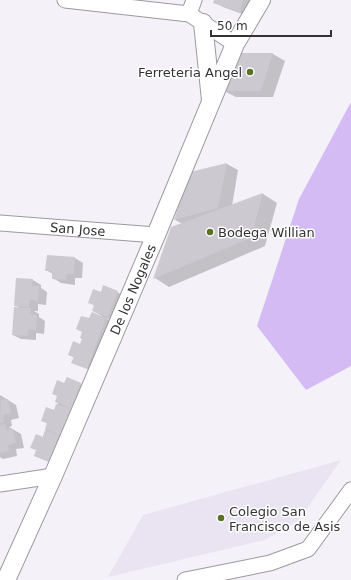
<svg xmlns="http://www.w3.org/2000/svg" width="351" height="580" viewBox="0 0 351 580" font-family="'DejaVu Sans',sans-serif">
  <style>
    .built { fill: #eae4f2 }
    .green { fill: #d4bbf4 }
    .shadow { fill: #0003 }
    .building { fill: #ccc9d0 }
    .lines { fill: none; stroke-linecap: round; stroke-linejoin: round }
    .minor-casing { stroke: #9c999f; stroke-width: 17 }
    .tertiary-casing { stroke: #9c999f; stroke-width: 20 }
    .minor { stroke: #fff; stroke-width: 15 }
    .tertiary { stroke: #fff; stroke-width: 18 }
    .poi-dot { fill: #5a7223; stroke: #fff; stroke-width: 1.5 }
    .labels { text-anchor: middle; stroke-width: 3; stroke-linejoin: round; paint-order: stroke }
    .poi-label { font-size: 13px; fill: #333234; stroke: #fff; text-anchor: start }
    .street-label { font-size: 13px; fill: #333234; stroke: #fff }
  </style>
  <rect width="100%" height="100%" fill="#f4f1f8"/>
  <path class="built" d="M341,460L298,521L265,540L108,577L143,515Z"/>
  <path class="green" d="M351,102V366L306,390L257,326L299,199Z"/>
  <g class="shadow">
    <path d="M215,0H253L248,16L223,7L214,2Z"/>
    <path d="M242,54H273L285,61L273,97H236L224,91Z"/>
    <path d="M227,164L238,170L232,206L263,194L277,203L265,246L169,287L155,278L183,224L175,220Z"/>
    <path d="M75,258L83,263L82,278H75V285L61,283L53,278V274L46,270Z"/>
    <path d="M33,280L41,285V288L47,292L46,305L38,304V311H34L39,314V317L45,321L44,334L36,333V340L21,339L13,335L20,308L15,305Z"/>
    <path d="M117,292L126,297L116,321L106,318L114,323L96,373L73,362L74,358L69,354L81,345L89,320L102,316L93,311L95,306L89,302L101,293Z"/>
    <path d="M67,378L89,388L58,466L35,456L48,424L42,420L55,411Z"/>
    <path d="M0,395L16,405L19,418L11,420L12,426L9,427L21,434L24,448L16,449L17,456L3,459L0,457Z"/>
  </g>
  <g class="building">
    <path d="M214,0H243L240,12L213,3Z"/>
    <path d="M241,53H273L261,91H223Z"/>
    <path d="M227,163L218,208L174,220L190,172Z"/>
    <path d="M263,193L251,238L153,279L171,227Z"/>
    <path d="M47,255L75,257L74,274H67L66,280L52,279V271H45Z"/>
    <path d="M16,278L33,279L32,286H39L38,301L30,300L29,307L14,306Z"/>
    <path d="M103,285L118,291L108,317L92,311L94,305L88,303L93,289L101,292Z"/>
    <path d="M14,307L31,308L30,314L37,315L36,330L28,329V336L12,335Z"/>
    <path d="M92,312L106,318L87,369L71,363L74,357L68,355L73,341L80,344L82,339L80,338L82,332L76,329L81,316L89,318Z"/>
    <path d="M67,377L81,383L61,436L45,429L47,423L41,421L46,407L54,410L56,404L69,408L55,402L57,396L52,394L57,380L64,383Z"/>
    <path d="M1,396V400L8,399L11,413L3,415L4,422L0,423Z"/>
    <path d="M5,424L7,430L13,429L16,443L8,445L9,451L0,453V425Z"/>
    <path d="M45,430L60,436L50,462L34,456L36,450L30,448L36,434L43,437Z"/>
  </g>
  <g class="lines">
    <g class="minor-casing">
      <g id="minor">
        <path d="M65,0L189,14L235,44"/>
        <path d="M189,14L194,0"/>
        <path id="s1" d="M0,223L156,235"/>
        <path d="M0,484L53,476"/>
        <path d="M185,580L270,563L308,549L351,490"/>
      </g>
    </g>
    <g class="tertiary-casing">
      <g id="tertiary">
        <path d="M203,23L211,100"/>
        <path id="s2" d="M6,580L53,476L156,235L235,44L261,0"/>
      </g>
    </g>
    <use href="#minor" class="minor"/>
    <use href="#tertiary" class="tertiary"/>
  </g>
  <g class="poi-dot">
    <circle cx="250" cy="72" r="4"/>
    <circle cx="210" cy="232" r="4"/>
    <circle cx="221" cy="518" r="4"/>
  </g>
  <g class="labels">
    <g class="poi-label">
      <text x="242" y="77" text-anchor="end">Ferreteria Angel</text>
      <text x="218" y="237">Bodega Willian</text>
      <text x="229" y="516">Colegio San<tspan x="229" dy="15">Francisco de Asis</tspan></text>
    </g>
    <g class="street-label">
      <text dy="5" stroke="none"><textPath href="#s1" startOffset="78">San Jose</textPath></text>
      <text dy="5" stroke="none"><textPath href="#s2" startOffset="317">De los Nogales</textPath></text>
    </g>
  </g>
  <path d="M211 30v6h120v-6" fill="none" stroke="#333234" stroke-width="2"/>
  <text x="217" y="30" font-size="12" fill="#333234" stroke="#ffffff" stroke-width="3" paint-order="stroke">50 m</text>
</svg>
